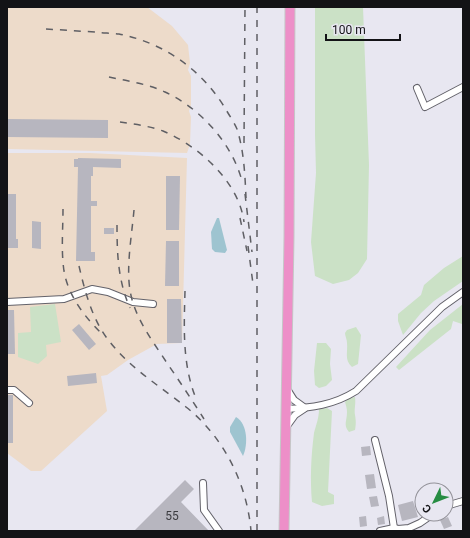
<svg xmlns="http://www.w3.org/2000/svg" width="470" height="538" viewBox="0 0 470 538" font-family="Roboto,sans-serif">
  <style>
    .industrial { fill: #eddbca }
    .green { fill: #cbe1c6 }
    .water { fill: #9ec4d0 }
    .building { fill: #b7b6bf }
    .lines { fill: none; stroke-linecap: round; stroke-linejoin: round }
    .minor-casing { stroke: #63626a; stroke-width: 8 }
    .highway-casing { stroke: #c6c6c7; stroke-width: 11 }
    .minor { stroke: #fff; stroke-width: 6 }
    .highway { stroke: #ed8fc8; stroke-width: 9 }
    .rail { stroke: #5f5f64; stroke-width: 1.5; stroke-dasharray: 7 7; stroke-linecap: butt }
    .labels { text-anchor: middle; stroke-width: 3.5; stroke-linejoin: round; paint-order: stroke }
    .number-label { font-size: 12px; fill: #3c3c40 }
  </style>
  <rect width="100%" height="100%" fill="#e8e7f1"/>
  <g class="industrial">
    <path d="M7,7H147L172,26L188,45L190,63L188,70L191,76V105L189,111L191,117L190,144L187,153L7,149Z"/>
    <path d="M7,153H90L187,158L182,343L157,344L128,360L107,375L101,376L107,411L41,471H31L7,453Z"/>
  </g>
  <g class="green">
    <path d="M315,7H363L369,165L367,259L358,273L349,280L333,284L315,276L311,242L316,173L315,135Z"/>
    <path d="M463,256V281L434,301L421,313L403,335L398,321V314L421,295L424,285L444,268Z"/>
    <path d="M55,304L61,342L46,345L47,356L38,364L18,357V333L31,332L30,307Z"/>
    <path d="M463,304V323L462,324L453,321L451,329L399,370L396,367L430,330Z"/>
    <path d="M356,327L361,335L358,364L352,367C344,360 348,352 347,343C347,339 345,336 345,333L347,330Z"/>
    <path d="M317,343H326L331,349L330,364L332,380L326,386L319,388L315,385L314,371Z"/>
    <path d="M355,397C356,404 354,409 355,415C356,421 356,424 355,430L349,432C343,425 347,421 347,412C347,409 346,405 345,402L349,398Z"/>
    <path d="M327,408L332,411L328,492L334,495V504L322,506L312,502C310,479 311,456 314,433C316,425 319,418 319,409Z"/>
  </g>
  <g class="water">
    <path d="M217,218H219L227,250L225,253L215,252L212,249L211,232Z"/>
    <path d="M236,417C248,424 248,445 243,456L230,432V427Z"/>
  </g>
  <g class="building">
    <path d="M7,119L108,120V138L7,137Z"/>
    <path d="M78,158L121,159V168L93,167V176H91V201H97V206H91V252H95V261H76L78,167H74V159H78Z"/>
    <path d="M166,176H180L179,230H166Z"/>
    <path d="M7,194H16V239H18V248H7Z"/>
    <path d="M32,221L41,222V249L32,248Z"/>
    <rect x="104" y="228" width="10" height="6"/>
    <path d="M166,241H179V286H165Z"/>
    <path d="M167,299H181L182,343H167Z"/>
    <path d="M7,310H14L15,354H7Z"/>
    <path d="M79,324L96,344L89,350L72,330Z"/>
    <path d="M96,373L97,383L68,386L67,376Z"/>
    <rect x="7" y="395" width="6" height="48"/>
    <path d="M370,446L371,455L362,456L361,447Z"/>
    <path d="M374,474L376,488L367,489L365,475Z"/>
    <path d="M185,480L194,489L181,502L209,531H134Z"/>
    <path d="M377,496L379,506L371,507L369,497Z"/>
    <path d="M413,501L418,517L402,521L398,505Z"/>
    <path d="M366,516L367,526L360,527L359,517Z"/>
    <path d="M384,516L385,524L378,525L377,518Z"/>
    <path d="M448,517L452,526L444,529L440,520Z"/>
  </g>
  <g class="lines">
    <g class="minor-casing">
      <g id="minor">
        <path d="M417,88L425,107L463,87"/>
        <path d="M7,302L64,299L92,289L108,292L133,302L153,304"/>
        <path d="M287,389L294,400L305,408"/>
        <path d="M7,390H14L29,403"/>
        <path d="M286,409C311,408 334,405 356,391L442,307L463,292"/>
        <path d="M287,426L295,415L304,409"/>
        <path d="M375,440L389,496L394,528"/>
        <path d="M203,483L204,510L219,531"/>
        <path d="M446,506L463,501"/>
        <path d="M380,531L394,528L398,529L409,528L420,523L433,514"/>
      </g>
    </g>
    <g class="highway-casing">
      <path id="highway" d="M284,531L289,237L290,7"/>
    </g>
    <use href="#minor" class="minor"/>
    <use href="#highway" class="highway"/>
    <g class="rail">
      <path d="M46,29C62,30 78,31 95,32C102,33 111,33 119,34C164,43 201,69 225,108C229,115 234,122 237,129C244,151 245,175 246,198"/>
      <path d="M109,77C128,81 148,84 165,92C200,108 232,143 242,181"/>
      <path d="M120,122C134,124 149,126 163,131C199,146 239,182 244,222"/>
      <path d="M244,143L245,7"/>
      <path d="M245,194L252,252"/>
      <path d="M63,209C63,229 61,251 64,271C68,295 84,316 100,332"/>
      <path d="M134,210C132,233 126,267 130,290C134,317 152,340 167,363C180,382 192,400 204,419"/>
      <path d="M240,218L247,251"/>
      <path d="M117,225C117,254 118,281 130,308"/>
      <path d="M248,246L253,284"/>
      <path d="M79,266C85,292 93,322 110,342C130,368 161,387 186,407C224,437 247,484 251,531"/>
      <path d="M185,291C184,328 182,366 197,401"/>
      <path d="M257,531V7"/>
    </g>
  </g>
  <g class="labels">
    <g class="number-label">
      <text x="172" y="520">55</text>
    </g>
  </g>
  <rect width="470" height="538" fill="none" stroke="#131316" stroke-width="16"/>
  <g transform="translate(434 502) rotate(227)"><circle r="19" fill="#e8e7f1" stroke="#939299"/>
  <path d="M0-3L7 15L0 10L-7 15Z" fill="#268c42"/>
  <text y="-6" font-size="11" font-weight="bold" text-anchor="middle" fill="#131316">С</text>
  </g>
  <path d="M326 34v6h74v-6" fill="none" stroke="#131316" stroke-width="2"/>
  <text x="332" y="34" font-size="12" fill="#131316" stroke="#e8e7f1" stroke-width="3" paint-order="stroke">100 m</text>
</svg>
